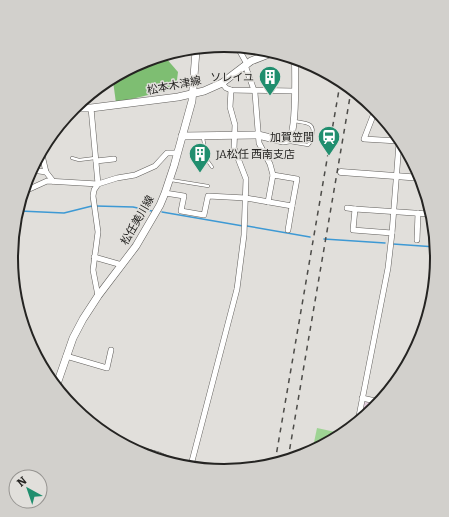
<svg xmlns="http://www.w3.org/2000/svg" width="449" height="517" viewBox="0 0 449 517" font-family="Bitter,'Noto Sans JP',serif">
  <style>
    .education { fill: #e3cedd }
    .green { fill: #9ed494 }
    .forest { fill: #7ebe72 }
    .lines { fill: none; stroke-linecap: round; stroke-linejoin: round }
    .stream { stroke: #3d99d4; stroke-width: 1.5 }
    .service-casing { stroke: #605e5b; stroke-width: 3.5 }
    .minor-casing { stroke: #605e5b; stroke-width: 6 }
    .tertiary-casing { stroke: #605e5b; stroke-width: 7 }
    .secondary-casing { stroke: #605e5b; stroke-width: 8 }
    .service { stroke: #fff; stroke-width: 2.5 }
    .minor { stroke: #fff; stroke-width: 5 }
    .tertiary { stroke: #fff; stroke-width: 6 }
    .secondary { stroke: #fff; stroke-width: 7 }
    .rail { stroke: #4d4c49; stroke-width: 1.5; stroke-dasharray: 5 5; stroke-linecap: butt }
    .labels { text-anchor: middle; stroke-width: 3; stroke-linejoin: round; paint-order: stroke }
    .poi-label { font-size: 11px; fill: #252422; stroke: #e1dfdb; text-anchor: end }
    .street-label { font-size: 11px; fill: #252422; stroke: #e1dfdb }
    .rim { fill: none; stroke: #252422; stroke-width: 2 }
  </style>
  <rect width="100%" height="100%" fill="#e1dfdb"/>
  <path class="education" d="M364,402L379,404L375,410L360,420Z"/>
  <path class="green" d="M317,428L340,433L312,452Z"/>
  <path class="forest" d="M165,57L178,72L176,88L116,103L113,81L143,61Z"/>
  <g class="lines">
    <g class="stream">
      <path d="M96,206L133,207L152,211"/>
      <path d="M20,211L64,213L92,206"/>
      <path d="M162,212L243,226"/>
      <path d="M247,226L310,237"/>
      <path d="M324,239L385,243"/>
      <path d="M393,244L436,247"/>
    </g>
    <g class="service-casing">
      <g id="service">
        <path d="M203,138L207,160L212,167"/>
        <path d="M290,142L308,145C311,142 312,141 312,137C316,122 306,123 294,121"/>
        <path d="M72,158L79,160L95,158"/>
        <path d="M171,180L208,186"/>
      </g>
    </g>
    <g class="minor-casing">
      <g id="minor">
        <path d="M238,48L247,64"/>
        <path d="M245,65L255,93L259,143L270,164L273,175"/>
        <path d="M222,83L226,88L231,90L294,91"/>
        <path d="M91,108L98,184L94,190L93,196L98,232L93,270L98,296"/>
        <path d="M376,108L364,139L398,141"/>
        <path d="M42,155L46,172L53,181"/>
        <path d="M96,161L114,159"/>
        <path d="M32,170L46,172"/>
        <path d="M25,191L47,181L98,184L117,178L135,175L155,166L167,153H177"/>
        <path d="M165,193L184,196L181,211L204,215L208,196L246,198L292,206L288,230"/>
        <path d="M268,202L273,175L297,179L292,206"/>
        <path d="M347,208L355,209"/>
        <path d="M392,233L353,230L355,209L429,214"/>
        <path d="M417,240L418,213"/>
        <path d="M94,257L122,265"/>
        <path d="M66,356L107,368L111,350"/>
        <path d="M362,398L380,402"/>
        <path d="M358,421L388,268L392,233L399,143"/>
        <path d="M191,465L237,289L244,235L246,179L234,148L235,125L230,107L231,90"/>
      </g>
    </g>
    <g class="tertiary-casing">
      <g id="tertiary">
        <path d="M289,140C297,130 295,74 295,59"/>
        <path d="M341,172L422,178"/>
        <path d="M131,448L158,455L174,462"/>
      </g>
    </g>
    <g class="secondary-casing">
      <g id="secondary">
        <path d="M73,108H91L178,97L204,91L222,83L251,61L269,54"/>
        <path d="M182,136L258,135L283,141L289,140"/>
        <path d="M57,384L73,338L83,319L98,296L136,246L160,205L165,193L174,166L192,101L196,51"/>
      </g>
    </g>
    <use href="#service" class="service"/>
    <use href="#minor" class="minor"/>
    <use href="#tertiary" class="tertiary"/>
    <use href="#secondary" class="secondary"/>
    <g class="rail">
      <path d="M288,459L351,91"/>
      <path d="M275,462L340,84"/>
    </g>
  </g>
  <defs>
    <g id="building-pin" transform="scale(1.15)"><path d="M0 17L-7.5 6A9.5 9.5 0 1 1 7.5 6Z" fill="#208e6e" stroke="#e1dfdb"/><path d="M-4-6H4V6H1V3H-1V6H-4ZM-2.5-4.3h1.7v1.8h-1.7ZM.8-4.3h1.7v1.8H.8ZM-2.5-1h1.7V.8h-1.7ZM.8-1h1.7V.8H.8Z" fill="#fff"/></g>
    <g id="station-pin" transform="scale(1.15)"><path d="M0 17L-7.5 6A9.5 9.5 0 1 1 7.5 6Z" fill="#208e6e" stroke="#e1dfdb"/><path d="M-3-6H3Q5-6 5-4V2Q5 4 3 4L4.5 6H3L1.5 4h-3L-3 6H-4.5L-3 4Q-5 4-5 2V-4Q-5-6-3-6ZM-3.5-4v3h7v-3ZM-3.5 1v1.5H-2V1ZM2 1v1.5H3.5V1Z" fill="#fff"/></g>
  </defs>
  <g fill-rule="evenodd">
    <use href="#building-pin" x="270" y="77"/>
    <use href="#station-pin" x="329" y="137"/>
    <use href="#building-pin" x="200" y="154"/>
  </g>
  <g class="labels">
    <g class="poi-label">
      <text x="254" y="81">ソレイユ</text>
      <text x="314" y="141">加賀笠間</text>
      <text x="216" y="158" text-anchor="start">JA松任 西南支店</text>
    </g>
    <g class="street-label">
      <text transform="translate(174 85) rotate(-11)" y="4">松本木津線</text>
      <text transform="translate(137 220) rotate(-60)" y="4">松任美川線</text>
    </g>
  </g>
  <path d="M0 0H449V517H0ZM18 258a206 206 0 1 1 412 0a206 206 0 1 1-412 0Z" fill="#d2d0cc" fill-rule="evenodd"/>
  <path class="rim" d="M18 258a206 206 0 1 1 412 0a206 206 0 1 1-412 0Z"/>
  <g transform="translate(28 489) rotate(320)"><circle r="19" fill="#e1dfdb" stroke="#969491"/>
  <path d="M0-3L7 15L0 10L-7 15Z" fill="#208e6e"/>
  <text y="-6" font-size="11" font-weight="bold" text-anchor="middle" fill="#252422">N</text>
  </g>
</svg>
